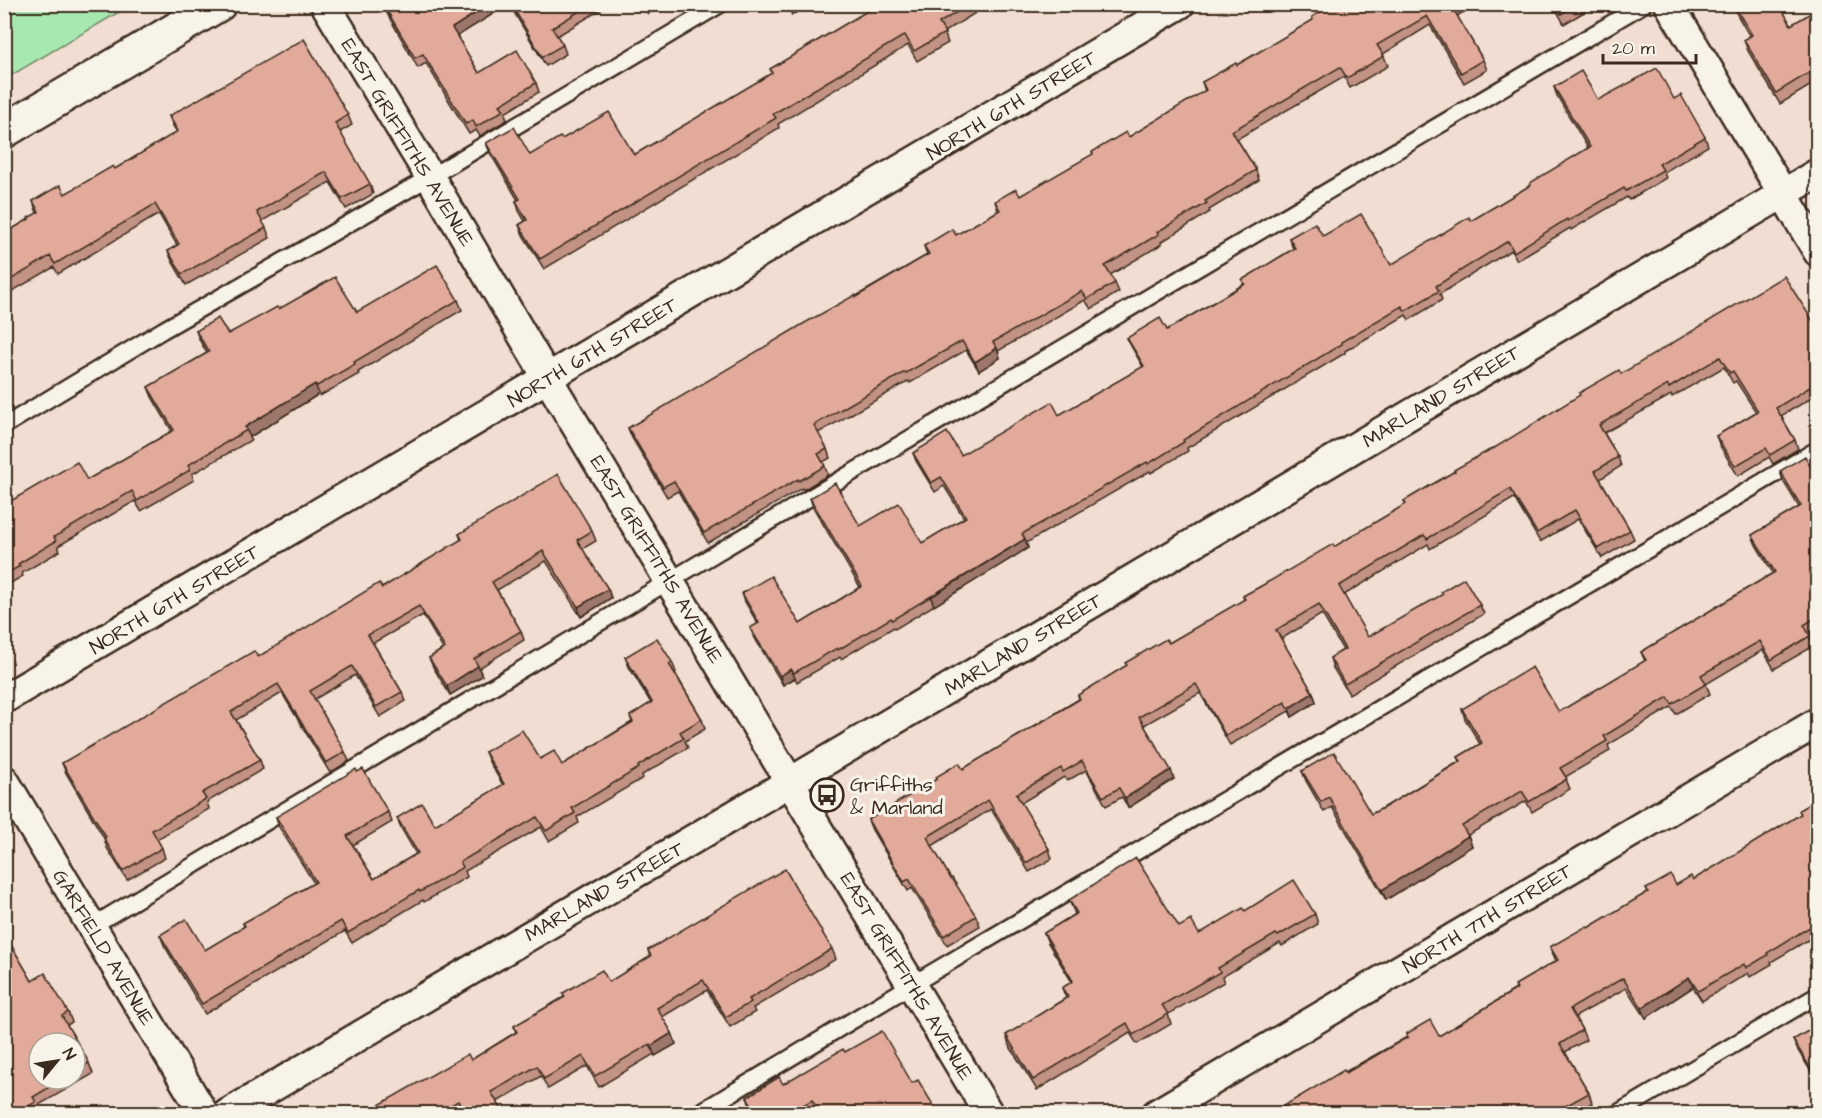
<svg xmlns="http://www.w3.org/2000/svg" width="1822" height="1118" viewBox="0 0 1822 1118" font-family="'Architects Daughter',sans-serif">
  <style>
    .green { fill: #a7e8b1; stroke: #718968; stroke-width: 1.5 }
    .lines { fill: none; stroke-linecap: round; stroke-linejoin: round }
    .lane-casing { stroke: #3b2a1e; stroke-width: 20 }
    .street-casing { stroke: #3b2a1e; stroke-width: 33 }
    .secondary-casing { stroke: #3b2a1e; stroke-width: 38 }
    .lane { stroke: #f7f3e8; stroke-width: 15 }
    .street { stroke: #f7f3e8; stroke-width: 28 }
    .secondary { stroke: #f7f3e8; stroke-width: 33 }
    .wall { fill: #c29284; stroke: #3b2a1e; stroke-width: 1.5; fill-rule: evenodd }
    .shaded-wall { fill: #9e776c; stroke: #3b2a1e; stroke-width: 1.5 }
    .building { fill: #e2aa9a; stroke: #3b2a1e; stroke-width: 1.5 }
    .labels { text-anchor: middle; stroke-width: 6; stroke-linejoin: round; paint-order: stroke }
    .street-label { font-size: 20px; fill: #3b2a1e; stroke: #f7f3e8 }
    .poi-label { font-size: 20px; fill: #3b2a1e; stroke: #f7f3e8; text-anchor: start }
  </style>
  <rect width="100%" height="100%" fill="#f1ddd1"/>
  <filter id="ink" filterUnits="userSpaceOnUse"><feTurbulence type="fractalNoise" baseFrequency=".0167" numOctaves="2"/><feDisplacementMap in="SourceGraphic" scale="12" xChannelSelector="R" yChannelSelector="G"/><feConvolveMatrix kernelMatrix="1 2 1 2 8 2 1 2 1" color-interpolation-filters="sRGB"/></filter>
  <g filter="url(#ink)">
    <path class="green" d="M5,4H131V5L5,79Z"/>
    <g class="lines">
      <g class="lane-casing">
        <g id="lane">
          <path d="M4,426L163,330L430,177L721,4"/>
          <path d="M92,926L696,565L1644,4"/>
          <path d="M697,1114L933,972L1818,449"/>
          <path d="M1616,1114L1818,995"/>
        </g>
      </g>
      <g class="street-casing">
        <g id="street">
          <path d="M325,4L430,177L548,379L989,1114"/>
          <path d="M1669,4L1818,252"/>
          <path d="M4,699L1180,4"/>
          <path d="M4,780L204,1114"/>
          <path d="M227,1114L768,795L1818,173"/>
          <path d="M1156,1114L1818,722"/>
        </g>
      </g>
      <g class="secondary-casing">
        <path id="secondary" d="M4,131L219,4"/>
      </g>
      <use href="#lane" class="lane"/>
      <use href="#street" class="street"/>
      <use href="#secondary" class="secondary"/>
    </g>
    <g class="wall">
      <path d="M383,4H509L457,36L479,73L536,83L539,92L505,113L507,120L480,136L476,130L469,134L426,63L418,68L385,10Z"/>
      <path d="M509,4H610L557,36L563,45L566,54L546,66Z"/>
      <path d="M642,4H663L648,14Z"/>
      <path d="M786,4H809L792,15Z"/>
      <path d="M879,4H990L944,32L948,43L917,61L908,45L778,124L779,128L544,269L523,235L519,225L525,221L519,211L516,201L518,200L490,153L486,143L530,155L562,139L634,155L772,73L770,69Z"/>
      <path d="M1333,4H1476L1457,16L1483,60L1487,70L1464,83L1430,25L1383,54L1388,66L1350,88L1344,77L1237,139L1256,170L1259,180L1209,210L1210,212L1161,242L1162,244L1110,275L1115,283L1119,292L1091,309L1085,300L998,351L1000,358L979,371L966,350L910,383L909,381L818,433L827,449L830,458L823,462L828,475L803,490L802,488L708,543L678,491L667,497L632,438L628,428L927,255L924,246L956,235L998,211L995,201L1020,196L1129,137L1205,91L1202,82L1237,65L1313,20L1312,17Z"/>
      <path d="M1553,4H1595L1596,5L1564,24Z"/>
      <path d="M1731,4H1779L1791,25L1818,9V81L1780,104L1748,51L1744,40L1750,37Z"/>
      <path d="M1554,87L1598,100L1674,99L1705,137L1708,146L1664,172L1666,178L1629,200L1627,197L1571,230L1570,228L1517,260L1511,250L1440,294L1442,300L1409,320L1406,315L1345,351V353L1187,448L1188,451L1151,473L1150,471L1026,543L1028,548L895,629L894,627L841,659L840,657L797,682L795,678L783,685L754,637L750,628L758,624L745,602L742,593L800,624L860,587L813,507L810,498L860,526L922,543L964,518L944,486L935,492L916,461L913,453L961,455L1059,415L1143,367L1131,346L1127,338L1167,330L1244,284L1242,280L1293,249L1289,238L1323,236L1391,265L1471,221L1531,185L1588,148L1557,96Z"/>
      <path d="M348,115L352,125L340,132L370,184L373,194L346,209L330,182L262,221L266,228L270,238L186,285L172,261L168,251L177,245L159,214L58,274L54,267L4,296V234L28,220L37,213L33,201L65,194L115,169L177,132L173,126L169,116Z"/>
      <path d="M458,300L462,310L358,372L359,374L320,396L319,394L250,437L251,440L192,474L194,480L141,511L135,501L58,546L60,551L22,573L23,576L4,587V505L87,480L172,431L152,397L148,387L207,353L200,341L196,331L228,334L279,309L357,312Z"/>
      <path d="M1818,329V394L1781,416L1795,440L1798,449L1773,464L1769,457L1738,476L1720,446L1716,436L1756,412L1736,381L1733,383L1724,367L1672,397L1671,395L1604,433L1618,457L1621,466L1600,479L1630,530L1634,539L1602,558L1578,519L1540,542L1514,498L1430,549L1428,544L1344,595L1368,637L1480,605L1484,614L1349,694L1333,668L1330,658L1343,650L1322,614L1281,639L1313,693L1316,702L1292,717L1289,711L1230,745L1200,693L1144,725L1174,779L1128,808L1122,797L1106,806L1086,770L1067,781L1064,777L1021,803L1049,849L1052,859L1029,872L991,809L932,846L951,879L976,916L980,926L947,945L912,888L908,891L872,830L868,820L963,769L1079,699L1078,695L1244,600L1243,596L1334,547L1406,504L1404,501L1621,374Z"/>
      <path d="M1817,462L1818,629L1809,634L1814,646L1774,669L1763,650L1706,684L1710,694L1676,714L1671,707L1608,745L1610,751L1565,777L1570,789L1532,812L1526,801L1468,835L1472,846L1386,900L1332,807L1324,812L1306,781L1302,771L1371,814L1385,807L1460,761L1458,757L1480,744L1465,719L1462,709L1559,712L1645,661L1641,652L1773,573L1756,545L1752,535L1799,507L1783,481L1780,471L1810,466Z"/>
      <path d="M592,531L596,541L582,549L608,589L611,598L581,617L546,561L497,590L521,631L524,640L479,668L482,676L450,695L433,667L429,658L443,649L423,615L373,643L402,692L406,701L380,717L355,675L315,699L345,752L349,761L330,773L282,693L236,720L260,760L263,769L207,802L209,809L157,839L162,848L165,858L127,880L107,848L104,838L66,773L62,763L258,657L382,588L461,540L459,534Z"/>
      <path d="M625,657L672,662L676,672L675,673L702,719L705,729L685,741L688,748L642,775L643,778L577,817L579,823L549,841L541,827L465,871L467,877L424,902L423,900L352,943L345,931L205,1014L164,945L160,935L205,950L244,927L243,923L314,883L279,827L276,817L388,812L392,822L353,845L374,879L416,854L401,828L397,818L435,825L503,785L489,762L485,752L540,759L562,765L632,722L630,716L651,703L629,667Z"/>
      <path d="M1818,799V934L1771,962L1772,964L1750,977L1748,973L1702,1001L1693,987L1646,1018L1626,988L1575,1017L1582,1030L1586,1040L1565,1052L1589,1093L1592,1103L1573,1113H1272L1407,1037L1406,1034L1439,1036L1516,989L1515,985L1556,961L1550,947L1588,928L1648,892L1646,889L1676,885L1693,880L1801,814L1799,810Z"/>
      <path d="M1069,900L1179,927L1199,934L1245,911L1315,914L1318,924L1282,946L1280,943L1222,977L1224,982L1168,1014L1171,1024L1137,1044L1130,1033L1037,1090L1009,1045L1006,1035L1066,998L1062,988L1072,982L1048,943L1044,933L1075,914Z"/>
      <path d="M4,933L32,981L68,1012L72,1022L67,1025L89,1063L93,1074L37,1106L39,1112L37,1113H6L4,1111ZM75,1043V1079H39Z"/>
      <path d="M832,949L836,959L753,1008L755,1012L730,1027L707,990L662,1017L672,1033L676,1044L655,1056L654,1054L599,1087L587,1066L548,1089L541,1076L497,1102L504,1113H463L461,1112L458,1113H365L471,1060L516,1032L514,1026L564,997L563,993L609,982L650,957L648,950Z"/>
      <path d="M1818,1025V1083L1797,1049L1793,1040Z"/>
      <path d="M845,1052L912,1083L938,1113H818L815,1109L808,1113H754L750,1106L747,1097L783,1084Z"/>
    </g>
    <g class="shaded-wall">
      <path d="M490,4H509L456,37L452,28Z"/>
      <path d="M790,4H809L792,15L789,5Z"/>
      <path d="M997,348L1000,358L979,371L975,362Z"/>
      <path d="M315,384L319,394L250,437L245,427Z"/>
      <path d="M1025,539L1028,548L934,606L931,597Z"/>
      <path d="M608,589L611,598L581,617L578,607Z"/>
      <path d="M478,666L482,676L450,695L447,686Z"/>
      <path d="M791,669L795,678L783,685L780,676Z"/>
      <path d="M1313,693L1316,702L1292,717L1289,708Z"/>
      <path d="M1171,770L1174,779L1128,808L1125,798Z"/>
      <path d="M1468,836L1472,846L1386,900L1382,890Z"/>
      <path d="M1689,977L1693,987L1646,1018L1642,1008Z"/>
      <path d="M672,1033L676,1044L655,1056L651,1046Z"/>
    </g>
    <g class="building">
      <path d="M383,4H490L452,28L479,73L517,50L536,83L500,105L504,110L476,127L473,120L466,124L423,54L415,58Z"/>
      <path d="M511,4H591L552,28L563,45L542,57Z"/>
      <path d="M644,4H652L646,8Z"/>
      <path d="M879,4H970L939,23L945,33L914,51L905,35L773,114L776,118L540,259L519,225L527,220L516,201L520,199L486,143L514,127L530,155L560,137L562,139L609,112L634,155L772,73L770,69Z"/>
      <path d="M1333,4H1456L1452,7L1483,60L1461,73L1427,16L1377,45L1384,56L1347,78L1340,67L1232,131L1256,170L1205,201L1207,203L1157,232L1159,234L1105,266L1115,283L1087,299L1082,291L993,342L997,348L975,362L962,341L906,373L905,372L814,425L827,449L818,454L825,466L799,481L798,479L704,533L674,481L663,487L628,428L803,324L855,295L856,297L929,254L924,246L952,229L956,235L1000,210L995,201L1016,189L1020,196L1093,154L1092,152L1126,132L1129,137L1206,90L1202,82L1236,63L1237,65L1313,20L1312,17Z"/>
      <path d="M1555,4H1577L1561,14Z"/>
      <path d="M1733,4H1779L1791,25L1818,9V62L1815,64L1817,68L1776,93L1744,40L1752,35Z"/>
      <path d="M304,39L348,115L335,123L370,184L342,199L326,172L257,212L266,228L182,274L168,251L179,244L155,204L55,264L50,256L4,284V234L29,219L28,218L39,212L33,201L60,185L65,194L113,166L115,169L178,131L169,116Z"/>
      <path d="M1657,68L1674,99L1681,95L1705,137L1659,164L1663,170L1626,191L1624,188L1568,221L1567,219L1514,252L1508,241L1436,286L1439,291L1405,311L1402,306L1341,342L1342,344L1183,440L1184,442L1148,464L1147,462L1022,534L1025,539L892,620L891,618L838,650L837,648L794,673L791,669L780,676L750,628L759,623L742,593L771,576L800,624L862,586L810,498L835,483L860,526L899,503L922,543L966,517L941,477L931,483L913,453L947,432L961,455L1052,402L1059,415L1144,366L1127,338L1160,318L1167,330L1245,284L1242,280L1295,248L1289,238L1315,223L1323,236L1361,214L1391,265L1469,217L1471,221L1531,185L1530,183L1590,147L1554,87L1581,71L1598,100Z"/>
      <path d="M437,265L458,300L354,362L355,364L317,386L315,384L245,427L247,430L188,465L190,470L137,501L132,491L54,537L56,541L18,564L20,566L4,575V505L77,462L87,480L174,430L148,387L209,352L196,331L218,318L228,334L277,307L279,309L335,277L357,312Z"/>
      <path d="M1784,276L1818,329V382L1776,408L1795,440L1770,455L1766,448L1735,466L1716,436L1758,411L1733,371L1730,373L1720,357L1669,388L1668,385L1599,425L1618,457L1595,471L1630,530L1598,549L1575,510L1537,533L1510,489L1427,539L1424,535L1339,586L1368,637L1443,594L1441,592L1464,578L1480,605L1345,684L1330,658L1345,649L1319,604L1276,630L1313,693L1289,708L1285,702L1226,736L1196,684L1139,717L1171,770L1125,798L1119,788L1103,797L1082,761L1063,772L1061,768L1016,794L1049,849L1026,863L988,800L927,837L951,879L952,878L976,916L944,936L909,879L904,882L868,820L937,779L936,777L959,763L963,769L1025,732L1080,699L1078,695L1127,665L1125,663L1166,639L1169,643L1245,599L1243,596L1263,585L1333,544L1334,547L1406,504L1404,501L1455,471L1454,470L1493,448V449L1580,395L1579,393L1619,370L1621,374Z"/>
      <path d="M1805,456L1810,466L1818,462V616L1804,625L1810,636L1771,660L1760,641L1701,675L1706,684L1672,704L1668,697L1604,736L1607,741L1560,768L1567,779L1529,802L1522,791L1462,826L1468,836L1382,890L1329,797L1321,802L1302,771L1334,752L1371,814L1385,807L1461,761L1458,757L1482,743L1462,709L1532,667L1559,712L1646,660L1641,652L1775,572L1752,535L1801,506L1780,471Z"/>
      <path d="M558,474L592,531L577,540L608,589L578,607L543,551L492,582L521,631L474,659L478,666L447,686L429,658L445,648L419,606L368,635L402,692L376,707L352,666L310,691L345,752L326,763L278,684L231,712L260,760L202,793L206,799L152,830L162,848L123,871L104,838L106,837L62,763L254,651L258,657L379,583L382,588L462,539L459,534Z"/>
      <path d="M657,638L672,662L669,664L702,719L680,732L684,738L638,766L639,768L572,808L575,813L546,831L537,817L460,862L463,867L420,892L419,890L348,933L341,921L202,1004L160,935L186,919L205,950L245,926L243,923L316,882L276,817L356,769L357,772L363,769L388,812L347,836L374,879L418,853L397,818L422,803L435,825L504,784L485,752L522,730L540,759L554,751L562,765L633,722L630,716L652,702L625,657Z"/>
      <path d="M1818,799V922L1767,953L1768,955L1746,968L1744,964L1698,991L1689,977L1642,1008L1623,978L1570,1009L1582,1030L1560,1044L1589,1093L1553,1113H1272L1344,1070L1346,1073L1408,1037L1406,1034L1430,1020L1439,1036L1517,989L1515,985L1558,960L1550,947L1587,926L1588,928L1648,892L1646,889L1671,875L1676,885L1691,876L1693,880L1801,814L1799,810Z"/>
      <path d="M1136,858L1179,927L1191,920L1199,934L1243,908L1245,911L1294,880L1315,914L1278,936L1276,934L1218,968L1220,972L1162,1005L1168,1014L1133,1035L1127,1023L1033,1080L1006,1035L1068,997L1062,988L1073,981L1044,933L1077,913L1069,900Z"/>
      <path d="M785,869L832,949L749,999L751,1002L726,1017L703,980L657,1008L672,1033L651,1046L650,1044L595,1076L583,1056L544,1079L537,1066L491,1092L504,1113H465L458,1101L437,1113H365L468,1054L471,1060L517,1032L514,1026L565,997L563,993L602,970L609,982L651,956L648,950Z"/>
      <path d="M4,933L32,981L45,973L68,1012L62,1016L89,1063L75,1072V1043H39V1079H63L33,1097L36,1102L16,1113H9L4,1106Z"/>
      <path d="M1818,1025V1080L1793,1040Z"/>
      <path d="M882,1031L912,1083L918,1080L938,1113H820L812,1100L789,1113H757L747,1097L779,1077L783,1084L843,1049L845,1052Z"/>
      <path d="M1818,1102V1113H1798Z"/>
    </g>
  </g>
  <defs>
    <g id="bus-ring" transform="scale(1.725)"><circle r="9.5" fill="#f7f3e8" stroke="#3b2a1e" stroke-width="1.5"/><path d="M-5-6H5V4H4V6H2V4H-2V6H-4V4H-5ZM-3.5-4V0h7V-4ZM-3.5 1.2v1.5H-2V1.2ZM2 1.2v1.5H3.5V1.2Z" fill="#3b2a1e"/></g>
  </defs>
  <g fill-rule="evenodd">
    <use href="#bus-ring" x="827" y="795"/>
  </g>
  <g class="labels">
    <g class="street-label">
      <text transform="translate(1011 105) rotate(-31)" y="7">NORTH 6TH STREET</text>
      <text transform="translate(408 142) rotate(59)" y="7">EAST GRIFFITHS AVENUE</text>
      <text transform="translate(592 352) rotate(-31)" y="7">NORTH 6TH STREET</text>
      <text transform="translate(1441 396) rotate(-31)" y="7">MARLAND STREET</text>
      <text transform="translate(657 559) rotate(59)" y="7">EAST GRIFFITHS AVENUE</text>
      <text transform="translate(174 599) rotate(-31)" y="7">NORTH 6TH STREET</text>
      <text transform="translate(1023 644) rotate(-31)" y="7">MARLAND STREET</text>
      <text transform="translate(604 891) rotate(-30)" y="7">MARLAND STREET</text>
      <text transform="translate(1487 918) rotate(-31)" y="7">NORTH 7TH STREET</text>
      <text transform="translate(104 947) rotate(59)" y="7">GARFIELD AVENUE</text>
      <text transform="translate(907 976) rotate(59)" y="7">EAST GRIFFITHS AVENUE</text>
    </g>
    <g class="poi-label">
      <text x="850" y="791">Griffiths<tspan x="850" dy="23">&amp; Marland</tspan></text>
    </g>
  </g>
  <rect width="1822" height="1118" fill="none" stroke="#f7f3e8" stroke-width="24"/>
  <rect x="12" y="12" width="1798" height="1094" fill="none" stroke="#3b2a1e" stroke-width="2" filter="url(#ink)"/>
  <g transform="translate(57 1061) rotate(60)"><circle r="28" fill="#f7f3e8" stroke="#aca397" stroke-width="1.5"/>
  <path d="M0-4.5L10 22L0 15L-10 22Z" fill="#3b2a1e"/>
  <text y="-9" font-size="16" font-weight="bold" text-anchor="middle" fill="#3b2a1e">N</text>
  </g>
  <path d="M1603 54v9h93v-9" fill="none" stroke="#3b2a1e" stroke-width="3"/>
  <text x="1612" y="54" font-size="18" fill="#3b2a1e" stroke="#f7f3e8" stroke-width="4.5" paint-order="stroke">20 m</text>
</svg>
